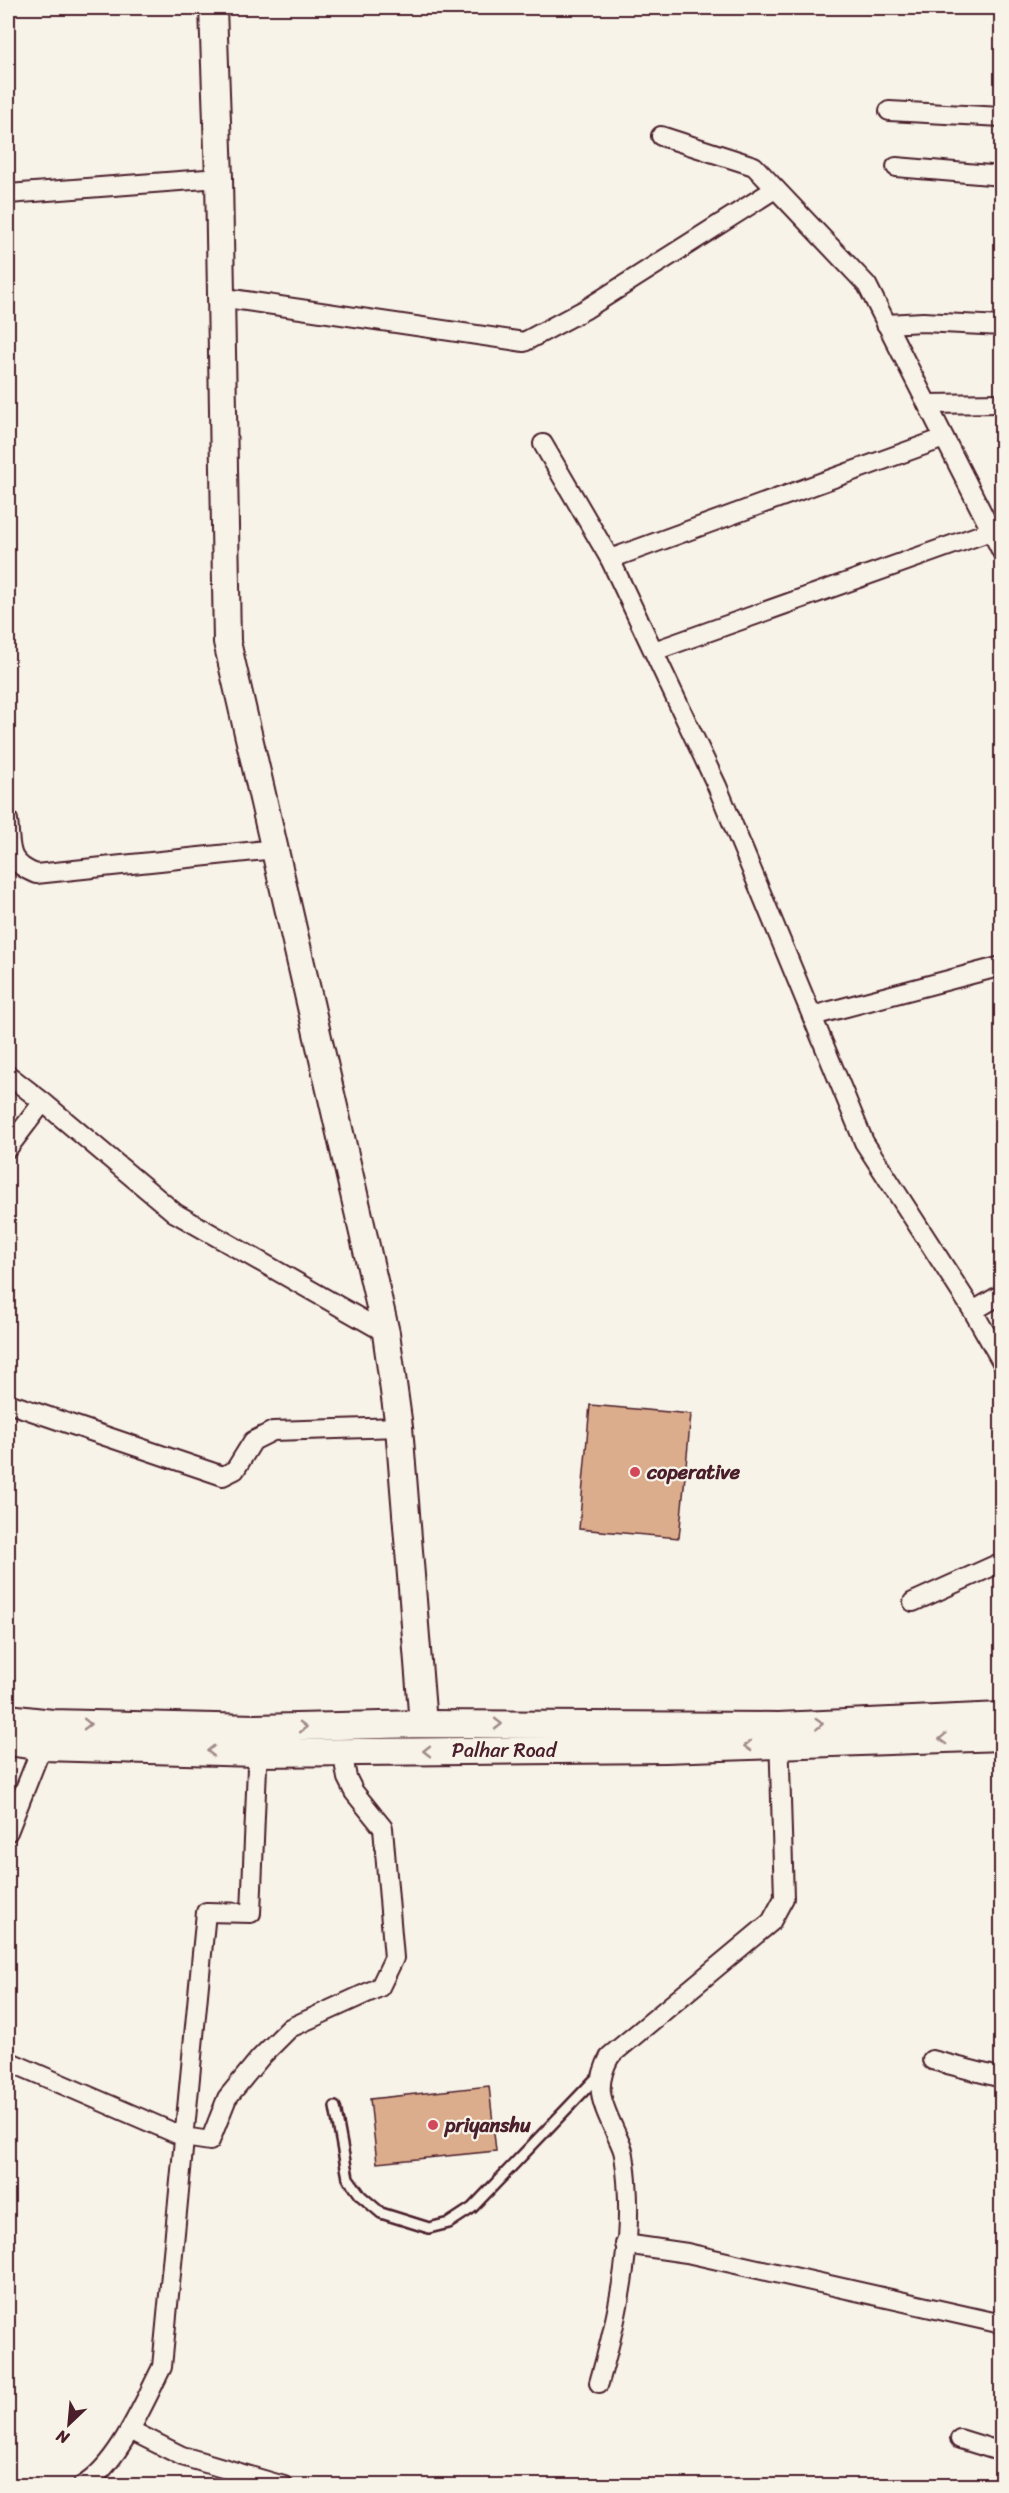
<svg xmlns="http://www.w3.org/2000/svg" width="1009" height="2493" viewBox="0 0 1009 2493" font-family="Sriracha,sans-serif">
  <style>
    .building { fill: #dcad8d; stroke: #4a1f2b; stroke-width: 1.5 }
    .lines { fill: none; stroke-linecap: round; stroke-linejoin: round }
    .lane-casing { stroke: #4a1f2b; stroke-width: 14 }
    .street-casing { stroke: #4a1f2b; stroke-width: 22 }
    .secondary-casing { stroke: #4a1f2b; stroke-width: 30 }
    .lane { stroke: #f7f3e8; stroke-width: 9 }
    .street { stroke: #f7f3e8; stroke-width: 18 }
    .secondary { stroke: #f7f3e8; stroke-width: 26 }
    .oneway { stroke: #a0898a }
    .poi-dot { fill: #d1495b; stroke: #f7f3e8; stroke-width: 2 }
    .labels { text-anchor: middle; stroke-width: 4.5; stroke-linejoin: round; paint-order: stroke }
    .poi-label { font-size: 20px; font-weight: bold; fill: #4a1f2b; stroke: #f7f3e8; text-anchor: start }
    .street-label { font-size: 20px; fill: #4a1f2b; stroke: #f7f3e8 }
  </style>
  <rect width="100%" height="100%" fill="#f7f3e8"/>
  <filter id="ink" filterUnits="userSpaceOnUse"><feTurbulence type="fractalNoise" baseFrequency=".0167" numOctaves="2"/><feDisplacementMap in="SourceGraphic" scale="12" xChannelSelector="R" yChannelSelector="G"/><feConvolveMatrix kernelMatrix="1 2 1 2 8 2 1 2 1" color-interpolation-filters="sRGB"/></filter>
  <g filter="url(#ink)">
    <g class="building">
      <path d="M590,1405L691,1414L679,1538L579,1529Z"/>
      <path d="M489,2086L496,2151L377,2163L370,2099Z"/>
    </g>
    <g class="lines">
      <g class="lane-casing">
        <path id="lane" d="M335,2107L348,2178L361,2196L381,2213L429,2228L449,2223L472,2208L599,2075"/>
      </g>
      <g class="street-casing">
        <g id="street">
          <path d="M889,111L1002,117"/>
          <path d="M661,136L754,166L867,285L1002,552"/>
          <path d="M896,167L1002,176"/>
          <path d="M8,194L219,178"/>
          <path d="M219,297L524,342L586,309L775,189"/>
          <path d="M886,324L923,322L1002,326"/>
          <path d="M927,404L1002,403"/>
          <path d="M543,444L610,559L717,786L864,1142L973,1311L1002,1362"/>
          <path d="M610,559L944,438"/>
          <path d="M654,651L991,531"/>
          <path d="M8,820C11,848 6,862 36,874L275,849"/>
          <path d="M812,1016L1002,966"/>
          <path d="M8,1075L43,1102L175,1213L386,1333"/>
          <path d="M8,1148L43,1102"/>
          <path d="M973,1311L1002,1294"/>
          <path d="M8,1403L223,1476L235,1470L253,1441L273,1431L399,1427"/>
          <path d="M913,1602L1002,1562"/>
          <path d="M8,1832L46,1736"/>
          <path d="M932,2060L1002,2078"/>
          <path d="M8,2061L184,2137L210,2141L227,2098L260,2058L290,2028L380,1987L394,1958L383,1828L354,1792L347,1778L342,1751"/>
          <path d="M625,2244L687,2253L1002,2324"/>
          <path d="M599,2383C620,2310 636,2231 624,2155C623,2148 619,2141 616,2134C602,2103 593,2088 610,2056L771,1922L784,1898L779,1734"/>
          <path d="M130,2430L182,2456L284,2486"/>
          <path d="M960,2439L1002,2452"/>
          <path d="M82,2486C118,2465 143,2404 162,2367L206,1912L251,1913L257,1767L256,1743"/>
        </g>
      </g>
      <g class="secondary-casing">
        <g id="secondary">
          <path d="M213,8L219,178L227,642L386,1333L399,1427L423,1724"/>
          <path d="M8,1718L52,1723L255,1728L423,1724L779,1726L1002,1716"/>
          <path d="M8,1742L42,1747L256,1753L665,1749L1002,1737"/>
        </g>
      </g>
      <use href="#lane" class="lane"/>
      <use href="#street" class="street"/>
      <use href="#secondary" class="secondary"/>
    </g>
    <defs><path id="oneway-chevron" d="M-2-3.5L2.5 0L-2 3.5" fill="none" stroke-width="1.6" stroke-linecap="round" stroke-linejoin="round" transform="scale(1.5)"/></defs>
    <g class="oneway">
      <use href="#oneway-chevron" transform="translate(87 1724) rotate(1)"/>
      <use href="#oneway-chevron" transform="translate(498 1724)"/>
      <use href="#oneway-chevron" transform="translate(819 1724) rotate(-3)"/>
      <use href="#oneway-chevron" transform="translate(303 1727) rotate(-1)"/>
      <use href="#oneway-chevron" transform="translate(943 1739) rotate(178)"/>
      <use href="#oneway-chevron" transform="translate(748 1746) rotate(178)"/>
      <use href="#oneway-chevron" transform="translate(211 1751) rotate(-179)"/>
      <use href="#oneway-chevron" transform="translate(427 1751) rotate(180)"/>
    </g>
  </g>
  <g class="poi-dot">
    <circle cx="635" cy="1472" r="6"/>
    <circle cx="433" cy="2125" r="6"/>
  </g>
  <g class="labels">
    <g class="poi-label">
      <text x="647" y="1479">coperative</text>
      <text x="445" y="2132">priyanshu</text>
    </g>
    <g class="street-label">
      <text x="504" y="1757">Palhar Road</text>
    </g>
  </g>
  <rect width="1009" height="2493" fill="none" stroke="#f7f3e8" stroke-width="30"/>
  <rect x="15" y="15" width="979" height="2463" fill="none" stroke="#4a1f2b" stroke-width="2" filter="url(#ink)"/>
  <g transform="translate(69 2424) rotate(206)" stroke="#f7f3e8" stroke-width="4.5" paint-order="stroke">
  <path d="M0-4.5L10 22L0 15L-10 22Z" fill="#4a1f2b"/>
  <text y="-9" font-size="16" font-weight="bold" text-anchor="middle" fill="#4a1f2b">N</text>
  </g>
</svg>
